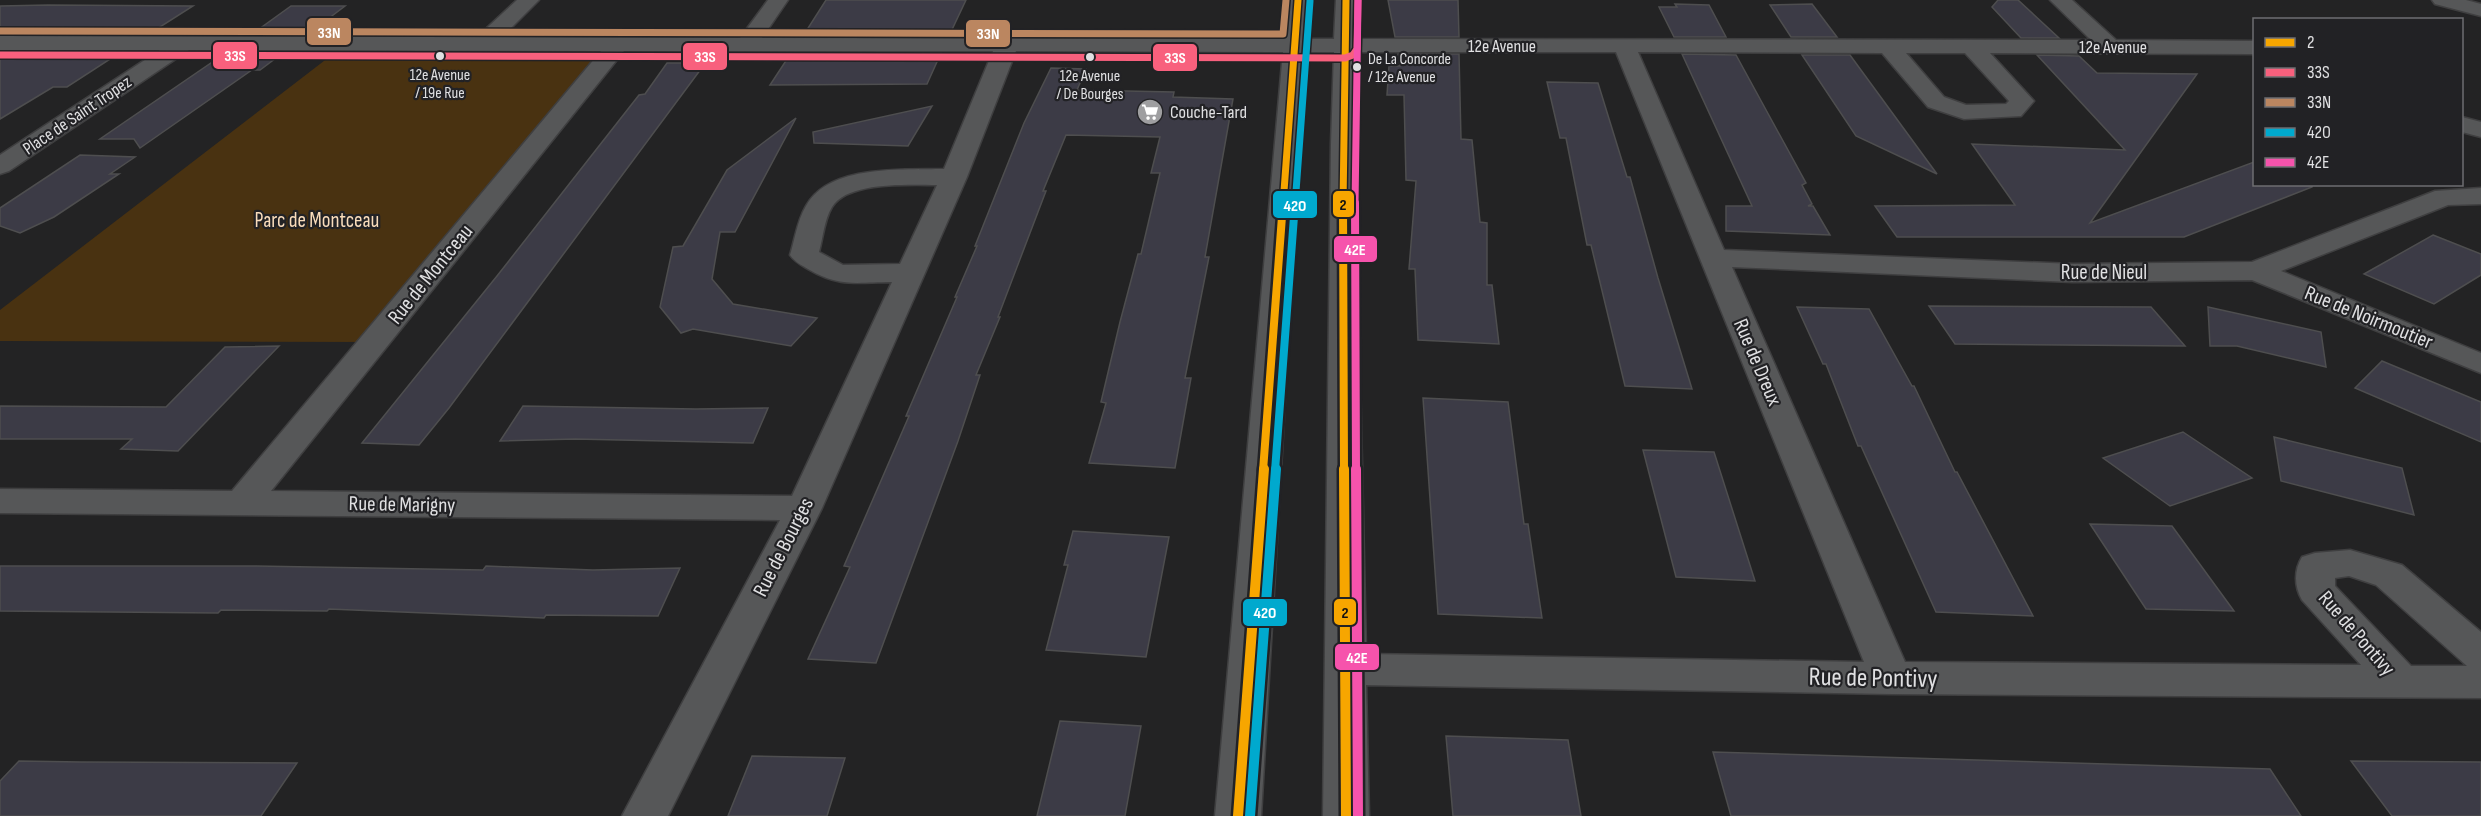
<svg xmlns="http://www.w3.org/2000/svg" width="2481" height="816" viewBox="0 0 2481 816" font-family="'Sofia Sans Condensed',sans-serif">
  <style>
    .green { fill: #493211 }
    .building { fill: #3c3b46; stroke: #4e4e4f; stroke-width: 1.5 }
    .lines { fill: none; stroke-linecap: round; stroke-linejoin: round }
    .minor-casing { stroke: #3f3f40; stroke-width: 3 }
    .minor { fill: #565758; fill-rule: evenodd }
    .bus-1-far2-casing { stroke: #222225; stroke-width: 10 }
    .bus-1-far1-casing { stroke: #222225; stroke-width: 13 }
    .bus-1-casing { stroke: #222225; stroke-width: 15 }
    .bus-2-casing { stroke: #222225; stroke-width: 10 }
    .bus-3-casing { stroke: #222225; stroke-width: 10 }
    .bus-4-far2-casing { stroke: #222225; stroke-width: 10 }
    .bus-4-far1-casing { stroke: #222225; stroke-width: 13 }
    .bus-4-casing { stroke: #222225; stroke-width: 15 }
    .bus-5-far2-casing { stroke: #222225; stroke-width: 10 }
    .bus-5-far1-casing { stroke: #222225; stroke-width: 13 }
    .bus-5-casing { stroke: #222225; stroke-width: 15 }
    .bus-1-far2 { stroke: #f7a600; stroke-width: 7 }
    .bus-1-far1 { stroke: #f7a600; stroke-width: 8 }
    .bus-1 { stroke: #f7a600; stroke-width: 10 }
    .bus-2 { stroke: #f8607d; stroke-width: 7 }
    .bus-3 { stroke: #bb8660; stroke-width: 7 }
    .bus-4-far2 { stroke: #00a9ce; stroke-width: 7 }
    .bus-4-far1 { stroke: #00a9ce; stroke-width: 8 }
    .bus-4 { stroke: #00a9ce; stroke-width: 10 }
    .bus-5-far2 { stroke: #f653ac; stroke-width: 7 }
    .bus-5-far1 { stroke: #f653ac; stroke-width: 8 }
    .bus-5 { stroke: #f653ac; stroke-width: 10 }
    .bus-dot { fill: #e0e0e2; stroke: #222225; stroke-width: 2 }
    .labels { text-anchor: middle; stroke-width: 4.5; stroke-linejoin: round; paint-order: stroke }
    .far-bus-label { font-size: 16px; fill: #e0e0e2; stroke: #222225 }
    .far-street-label { font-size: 18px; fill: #e0e0e2; stroke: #222225 }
    .far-poi-label { font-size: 18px; fill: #e0e0e2; stroke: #222225; text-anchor: start }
    .park-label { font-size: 21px; fill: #f9dcbb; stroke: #222225 }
    .street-label { font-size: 21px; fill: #e0e0e2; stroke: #222225 }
    .near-street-label { font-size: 26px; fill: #e0e0e2; stroke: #222225 }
    .line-badge { stroke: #222225; stroke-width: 2 }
    .badge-label { font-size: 16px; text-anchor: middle; font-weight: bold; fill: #fff }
    .pale-badge-label { font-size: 16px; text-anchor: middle; font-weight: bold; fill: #111 }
  </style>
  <rect width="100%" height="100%" fill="#232324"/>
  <path class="green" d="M346,44H618L375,342L0,341V310Z"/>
  <g class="building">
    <path d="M826,0H966L949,36H803Z"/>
    <path d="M1388,0H1458L1459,37H1395Z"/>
    <path d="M1998,0H2018L2059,38H2021L1992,7Z"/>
    <path d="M1675,4L1709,5L1726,37H1674L1659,7H1677Z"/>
    <path d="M1812,4L1837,37H1791L1770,5Z"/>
    <path d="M48,5L193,6L149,34H0V6Z"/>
    <path d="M291,6H345L308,34H252Z"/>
    <path d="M0,52H121L67,87H53L0,119Z"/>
    <path d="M227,52H284L260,70H252L140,148L134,139H100Z"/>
    <path d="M791,53H941L927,84L770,85Z"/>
    <path d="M1398,54H1459L1461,139L1472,140L1480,222L1487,223V285H1492L1499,344L1418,340L1415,269H1409L1416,181L1406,180L1404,95H1387L1389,66H1400Z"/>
    <path d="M1682,54L1736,55L1806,183L1802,185L1812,204L1808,206H1813L1830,235L1726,231V206H1752Z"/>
    <path d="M1802,55H1850L1937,174L1856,136Z"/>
    <path d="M2037,55L2079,56L2097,73L2197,74L2090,223L2254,162V184H2312V187L2184,237H1897L1875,206L2015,205L1972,144L2125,150Z"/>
    <path d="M667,63H701L697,69H701L449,408L419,445L362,443L497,276L639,95L645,94Z"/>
    <path d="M1051,68L1086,69L1077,90L1174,92L1173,97L1233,99L1205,257H1209L1185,378H1191L1175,468L1089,463L1106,403L1101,402L1120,322L1138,254H1141L1160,173H1151L1160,137L1066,135L1043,191H1046L998,317H1000L976,375H980L958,441L876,663L808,659L850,567L844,566L909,416H906L957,297H955L977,246H975L1024,123Z"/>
    <path d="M1547,82L1598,83L1627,177H1630L1658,278L1692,389L1625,386L1591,245H1587L1566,138H1560Z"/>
    <path d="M932,106L908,146L814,143L813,132Z"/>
    <path d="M796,118L735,232H720L712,279L733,304L817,318L791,346L693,329L681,333L660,307L673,247L683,246L727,170Z"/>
    <path d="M80,155L135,157L110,174H119L54,217L20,233L0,226V208Z"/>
    <path d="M2433,235L2481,254V275L2434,304L2364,274Z"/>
    <path d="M1929,306L2151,307L2185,346L1955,344Z"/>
    <path d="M1797,307L1869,309L1912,386H1914L1955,472H1957L2033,616L1936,612L1861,446H1858L1826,364H1823Z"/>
    <path d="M2208,307L2321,332L2326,367L2237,346H2210Z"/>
    <path d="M279,346L178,451L121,449L132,439H0V406L166,407L225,347Z"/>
    <path d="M2382,361L2481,402V442L2355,388Z"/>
    <path d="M1423,398L1508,402L1524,524H1528L1542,618L1438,614Z"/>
    <path d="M523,406L696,409L768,408L753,443L575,439L500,441Z"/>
    <path d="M2183,432L2252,478L2170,506L2103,458Z"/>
    <path d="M2274,437L2402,468L2414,515L2281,481Z"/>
    <path d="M1643,450L1714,452L1755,581L1676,577Z"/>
    <path d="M2090,524L2172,526L2234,611L2146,609Z"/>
    <path d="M1073,531L1169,537L1146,657L1046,650L1068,565H1064Z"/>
    <path d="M0,566H256L483,570L486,566L593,570L680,568L658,616L546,615L544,618L329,609L327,611L221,610L218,613L0,611Z"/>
    <path d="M1060,721L1141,726L1125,816H1037Z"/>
    <path d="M1446,736L1568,740L1581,816H1453Z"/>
    <path d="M1713,752L2270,769L2301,816H1731Z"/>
    <path d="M752,756L845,758L827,816H728Z"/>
    <path d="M19,761L81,762L297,763L261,816H0V781Z"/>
    <path d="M2351,761L2481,762V816H2392Z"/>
  </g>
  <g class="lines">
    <g class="minor-casing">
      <g id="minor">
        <path d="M517,0H539L502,37L740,38L768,0H788L762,38L1284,39L1288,0H1308L1306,39H1334L1336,0H1356V39L2091,40L2050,0H2072L2116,40L2254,41V54L1990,53L2034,101L2021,116L1964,119L1928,107L1882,53L1638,52L1724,250L2073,264L2252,262L2435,191L2481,188V204L2448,205L2281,271L2481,353V373L2252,280L2073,282L1732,267L1905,662L2361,665L2302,600C2294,586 2294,570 2302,557L2315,553L2350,550L2402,565L2481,632V698L1891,694L1366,685L1369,816H1323L1331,144L1334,52H1305L1261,816H1215L1283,52L1016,51L967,177L822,508L668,816H622L780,520L0,513V489L232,491L601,51L189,50L9,171L0,174V155L160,50H0V36L477,37ZM624,51H993L944,169C903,170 829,164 806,206C797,221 795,239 790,255C795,262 801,265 808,269C840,288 857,282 892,282L792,496L271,491ZM1356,52H1616L1864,662L1366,654L1355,144ZM1906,53H1965L2009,101L2006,104L1966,105L1944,97ZM937,185L900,264L843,265L819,252C823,238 824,220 832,207C848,181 910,185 937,185ZM2349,576L2376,585L2467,666H2411L2335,586V578Z"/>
        <path d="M2432,0H2466L2481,4V16L2435,4Z"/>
        <path d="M2462,117L2481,122V137L2462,132Z"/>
      </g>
    </g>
    <use href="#minor" class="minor"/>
    <g class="bus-1-far2-casing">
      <g id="bus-1-far2">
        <path d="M1283,205L1298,0"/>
        <path d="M1343,205L1346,0"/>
      </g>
    </g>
    <g class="bus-1-far1-casing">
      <g id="bus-1-far1">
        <path d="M1343,203L1344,471"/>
        <path d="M1263,471L1283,203"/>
      </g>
    </g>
    <g class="bus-1-casing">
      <g id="bus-1">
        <path d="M1344,469L1346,816"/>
        <path d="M1238,816L1264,469"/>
      </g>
    </g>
    <g class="bus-2-casing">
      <path id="bus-2" d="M0,55L1345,58L1353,55L1357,49L1358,0"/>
    </g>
    <g class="bus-3-casing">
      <path id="bus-3" d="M0,31L1283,34L1286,0"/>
    </g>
    <g class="bus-4-far2-casing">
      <path id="bus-4-far2" d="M1295,205L1310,1"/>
    </g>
    <g class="bus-4-far1-casing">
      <path id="bus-4-far1" d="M1275,471L1295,203"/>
    </g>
    <g class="bus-4-casing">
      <path id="bus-4" d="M1250,816L1276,469"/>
    </g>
    <g class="bus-5-far2-casing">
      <path id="bus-5-far2" d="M1355,205L1358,0"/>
    </g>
    <g class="bus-5-far1-casing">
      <path id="bus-5-far1" d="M1355,203L1356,471"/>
    </g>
    <g class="bus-5-casing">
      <path id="bus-5" d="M1356,469L1358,816"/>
    </g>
    <use href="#bus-1-far2" class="bus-1-far2"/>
    <use href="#bus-1-far1" class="bus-1-far1"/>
    <use href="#bus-1" class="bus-1"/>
    <use href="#bus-2" class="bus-2"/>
    <use href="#bus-3" class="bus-3"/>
    <use href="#bus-4-far2" class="bus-4-far2"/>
    <use href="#bus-4-far1" class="bus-4-far1"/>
    <use href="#bus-4" class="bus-4"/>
    <use href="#bus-5-far2" class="bus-5-far2"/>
    <use href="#bus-5-far1" class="bus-5-far1"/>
    <use href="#bus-5" class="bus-5"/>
  </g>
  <defs>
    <g id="supermarket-disc" transform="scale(1.35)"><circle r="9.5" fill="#9e9ea0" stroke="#222225"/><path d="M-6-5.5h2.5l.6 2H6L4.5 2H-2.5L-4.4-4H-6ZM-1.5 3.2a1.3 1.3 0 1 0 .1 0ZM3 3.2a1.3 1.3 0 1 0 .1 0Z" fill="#fff"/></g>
  </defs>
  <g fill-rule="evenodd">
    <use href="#supermarket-disc" x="1150" y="112"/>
  </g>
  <g class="bus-dot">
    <circle cx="440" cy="56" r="5"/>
    <circle cx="1090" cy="57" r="5"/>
    <circle cx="1357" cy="67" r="5"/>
  </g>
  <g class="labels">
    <g class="far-bus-label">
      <text x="1368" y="64" text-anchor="start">De La Concorde<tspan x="1368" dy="18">/ 12e Avenue</tspan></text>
      <text x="440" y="80">12e Avenue<tspan x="440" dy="18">/ 19e Rue</tspan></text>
      <text x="1090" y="81">12e Avenue<tspan x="1090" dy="18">/ De Bourges</tspan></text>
    </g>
    <g class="far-street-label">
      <text x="1502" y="52">12e Avenue</text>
      <text x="2113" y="53">12e Avenue</text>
      <text transform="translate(77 115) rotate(-34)" y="6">Place de Saint Tropez</text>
    </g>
    <g class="far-poi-label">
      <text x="1170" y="118">Couche-Tard</text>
    </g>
    <g class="park-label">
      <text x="317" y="227">Parc de Montceau</text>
    </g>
    <g class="street-label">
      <text x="2104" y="279">Rue de Nieul</text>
      <text transform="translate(430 274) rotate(-51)" y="7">Rue de Montceau</text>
      <text transform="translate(2369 317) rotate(22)" y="7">Rue de Noirmoutier</text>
      <text transform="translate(1758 362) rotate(67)" y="7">Rue de Dreux</text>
      <text transform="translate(402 504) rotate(1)" y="7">Rue de Marigny</text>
      <text transform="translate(783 547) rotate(-63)" y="7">Rue de Bourges</text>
      <text transform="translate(2357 633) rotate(49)" y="7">Rue de Pontivy</text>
    </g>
    <g class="near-street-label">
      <text transform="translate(1873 677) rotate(1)" y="9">Rue de Pontivy</text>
    </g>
  </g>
  <g class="line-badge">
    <rect x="306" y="17" width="46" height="29" rx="6" fill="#bb8660"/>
    <rect x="965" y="19" width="46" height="29" rx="6" fill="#bb8660"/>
    <rect x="212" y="41" width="46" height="29" rx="6" fill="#f8607d"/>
    <rect x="682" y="42" width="46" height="29" rx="6" fill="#f8607d"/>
    <rect x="1152" y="43" width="46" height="29" rx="6" fill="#f8607d"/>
    <rect x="1332" y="190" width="23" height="28" rx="6" fill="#f7a600"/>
    <rect x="1272" y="190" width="46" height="29" rx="6" fill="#00a9ce"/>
    <rect x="1333" y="235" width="45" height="28" rx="6" fill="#f653ac"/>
    <rect x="1333" y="598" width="24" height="28" rx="6" fill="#f7a600"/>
    <rect x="1242" y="598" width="46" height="29" rx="6" fill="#00a9ce"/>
    <rect x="1334" y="643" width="46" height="28" rx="6" fill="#f653ac"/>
  </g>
  <g class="badge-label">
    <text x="329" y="38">33N</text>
    <text x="988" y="39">33N</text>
    <text x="235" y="61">33S</text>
    <text x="705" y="62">33S</text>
    <text x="1175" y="63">33S</text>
    <text x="1295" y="211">42O</text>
    <text x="1355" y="255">42E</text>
    <text x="1265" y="618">42O</text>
    <text x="1357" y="663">42E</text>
  </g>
  <g class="pale-badge-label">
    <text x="1343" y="210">2</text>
    <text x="1345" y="618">2</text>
  </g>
  <rect x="2253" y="18" width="210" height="168" fill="#222225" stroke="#6e6e71" stroke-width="1.5"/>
  <rect x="2265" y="38" width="30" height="9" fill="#f7a600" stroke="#6e6e71" stroke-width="1.5"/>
  <text x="2307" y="48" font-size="18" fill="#e0e0e2">2</text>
  <rect x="2265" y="68" width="30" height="9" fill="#f8607d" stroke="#6e6e71" stroke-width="1.5"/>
  <text x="2307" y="78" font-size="18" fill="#e0e0e2">33S</text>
  <rect x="2265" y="98" width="30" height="9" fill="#bb8660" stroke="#6e6e71" stroke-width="1.5"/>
  <text x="2307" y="108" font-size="18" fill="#e0e0e2">33N</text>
  <rect x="2265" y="128" width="30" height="9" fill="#00a9ce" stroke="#6e6e71" stroke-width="1.5"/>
  <text x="2307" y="138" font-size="18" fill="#e0e0e2">42O</text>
  <rect x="2265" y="158" width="30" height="9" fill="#f653ac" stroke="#6e6e71" stroke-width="1.5"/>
  <text x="2307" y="168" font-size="18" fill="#e0e0e2">42E</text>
</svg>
